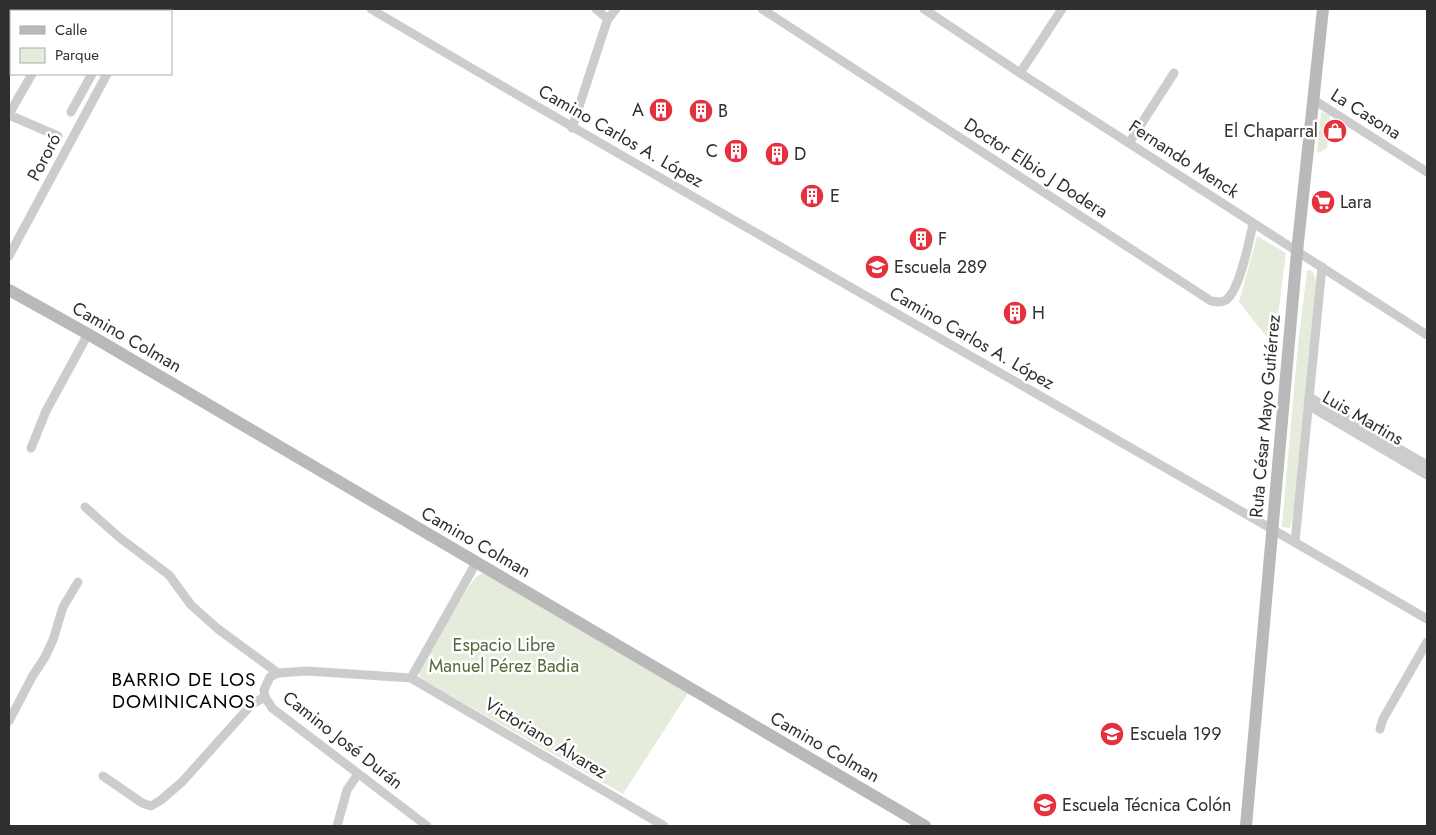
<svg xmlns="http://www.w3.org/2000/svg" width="1436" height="835" viewBox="0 0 1436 835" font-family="Jost,sans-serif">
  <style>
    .green { fill: #e5ecdc }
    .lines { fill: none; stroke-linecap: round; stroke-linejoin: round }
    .street { stroke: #ccc; stroke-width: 9 }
    .secondary { stroke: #b9b9b9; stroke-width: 12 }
    .labels { text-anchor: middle; stroke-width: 5; stroke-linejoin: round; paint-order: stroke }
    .poi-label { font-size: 18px; fill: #2f2f2f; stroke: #fff; text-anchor: start }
    .street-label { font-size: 18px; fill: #2f2f2f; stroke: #fff }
    .park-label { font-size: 18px; fill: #516a3c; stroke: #fff }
    .neighbourhood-label { font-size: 19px; letter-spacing: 1px; fill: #000; stroke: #fff }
  </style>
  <rect width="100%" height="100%" fill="#fff"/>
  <g class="green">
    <path d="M1322,112L1330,115L1327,148L1319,153L1317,151L1321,113Z"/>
    <path d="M1257,236L1286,253L1274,346L1239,302Z"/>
    <path d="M1308,270H1311C1319,279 1315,293 1315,304L1295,505L1291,525L1290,528L1282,527V525L1298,345L1307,271Z"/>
    <path d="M482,573L489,576L688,693L623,794L420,678L419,674L420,666L469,586L476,577Z"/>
  </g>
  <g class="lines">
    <g class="street">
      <path d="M91,9L95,11"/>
      <path d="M371,9C721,216 1076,414 1427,619"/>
      <path d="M596,9L608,19"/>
      <path d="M762,9L1211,301C1216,302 1221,303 1226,300C1240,290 1249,241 1253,224"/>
      <path d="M924,9L1020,73L1427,335"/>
      <path d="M68,11L70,9"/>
      <path d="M126,11L128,9"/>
      <path d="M141,11L142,9"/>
      <path d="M1020,73L1062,9"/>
      <path d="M1314,100L1427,172"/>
      <path d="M71,112L92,74"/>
      <path d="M9,114L32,74"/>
      <path d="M9,115L58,136"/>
      <path d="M572,128L605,27L608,19L616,9"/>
      <path d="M1129,143L1174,73"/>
      <path d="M9,256L107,74"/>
      <path d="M1309,397L1427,465"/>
      <path d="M1308,405L1427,475"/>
      <path d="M31,448L46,411L88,334"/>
      <path d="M85,507L120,538L169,575L191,605L218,629L278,673"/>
      <path d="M1295,542L1322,267"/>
      <path d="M411,678L476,563"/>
      <path d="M9,721L32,677L45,657L53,640L63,607L78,582"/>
      <path d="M1380,729L1383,719L1427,642"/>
      <path d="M103,776L142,803L151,806L161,800L182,782L252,704L265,697"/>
      <path d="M337,826L347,790L358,774"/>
      <path d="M427,826L272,708L265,697L264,690L270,677L278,673L307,671L411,678L664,826"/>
    </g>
    <g class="secondary">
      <path d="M9,290L88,334L925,826"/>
      <path d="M1246,826L1297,252L1323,9"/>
    </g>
  </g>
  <defs>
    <g id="building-disc" transform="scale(1.25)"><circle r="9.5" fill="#e5313d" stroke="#fff"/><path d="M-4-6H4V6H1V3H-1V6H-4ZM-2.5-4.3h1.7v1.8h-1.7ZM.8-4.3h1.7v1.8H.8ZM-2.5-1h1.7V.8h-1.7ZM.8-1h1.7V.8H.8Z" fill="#fff"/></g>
    <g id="shop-disc" transform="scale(1.25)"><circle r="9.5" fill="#e5313d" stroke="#fff"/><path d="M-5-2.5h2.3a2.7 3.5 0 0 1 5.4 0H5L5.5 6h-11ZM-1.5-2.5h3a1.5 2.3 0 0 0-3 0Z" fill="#fff"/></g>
    <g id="supermarket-disc" transform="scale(1.25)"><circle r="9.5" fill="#e5313d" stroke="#fff"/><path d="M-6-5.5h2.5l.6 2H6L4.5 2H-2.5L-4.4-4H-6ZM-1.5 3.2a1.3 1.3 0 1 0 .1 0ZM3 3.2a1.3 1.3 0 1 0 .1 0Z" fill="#fff"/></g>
    <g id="school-disc" transform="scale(1.25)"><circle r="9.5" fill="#e5313d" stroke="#fff"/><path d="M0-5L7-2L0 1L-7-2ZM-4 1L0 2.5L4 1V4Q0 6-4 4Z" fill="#fff"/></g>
  </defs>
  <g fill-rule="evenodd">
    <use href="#building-disc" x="661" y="110"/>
    <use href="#building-disc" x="701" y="111"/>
    <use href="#shop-disc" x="1335" y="131"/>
    <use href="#building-disc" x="736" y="151"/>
    <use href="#building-disc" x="777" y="154"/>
    <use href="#building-disc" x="812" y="196"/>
    <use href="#supermarket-disc" x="1323" y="202"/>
    <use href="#building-disc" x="921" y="239"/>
    <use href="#school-disc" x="877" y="267"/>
    <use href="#building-disc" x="1015" y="313"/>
    <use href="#school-disc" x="1112" y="734"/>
    <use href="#school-disc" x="1045" y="805"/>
  </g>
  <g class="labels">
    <g class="poi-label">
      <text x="644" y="116" text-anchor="end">A</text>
      <text x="718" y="117">B</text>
      <text x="1318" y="137" text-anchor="end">El Chaparral</text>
      <text x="718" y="157" text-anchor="end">C</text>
      <text x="794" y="160">D</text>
      <text x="830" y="202">E</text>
      <text x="1340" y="208">Lara</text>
      <text x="938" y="245">F</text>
      <text x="894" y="273">Escuela 289</text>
      <text x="1032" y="319">H</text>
      <text x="1130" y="740">Escuela 199</text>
      <text x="1062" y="811">Escuela Técnica Colón</text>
    </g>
    <g class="street-label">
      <text transform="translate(1366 114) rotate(32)" y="6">La Casona</text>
      <text transform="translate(621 136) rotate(30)" y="6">Camino Carlos A. López</text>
      <text transform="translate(44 157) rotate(-62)" y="6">Pororó</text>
      <text transform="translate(1184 159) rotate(33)" y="6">Fernando Menck</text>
      <text transform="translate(1036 168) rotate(33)" y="6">Doctor Elbio J Dodera</text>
      <text transform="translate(127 337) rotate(30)" y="6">Camino Colman</text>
      <text transform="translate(972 338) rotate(30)" y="6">Camino Carlos A. López</text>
      <text transform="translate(1265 416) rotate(-85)" y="6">Ruta César Mayo Gutiérrez</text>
      <text transform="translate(1363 418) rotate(30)" y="6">Luis Martins</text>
      <text transform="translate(476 542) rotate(30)" y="6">Camino Colman</text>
      <text transform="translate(546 738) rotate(31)" y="6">Victoriano Álvarez</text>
      <text transform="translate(343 740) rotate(38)" y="6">Camino José Durán</text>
      <text transform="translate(825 747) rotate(30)" y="6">Camino Colman</text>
    </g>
    <g class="park-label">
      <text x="504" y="651">Espacio Libre<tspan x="504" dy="21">Manuel Pérez Badia</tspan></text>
    </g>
    <g class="neighbourhood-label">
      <text x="184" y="686">BARRIO DE LOS<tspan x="184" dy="22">DOMINICANOS</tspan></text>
    </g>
  </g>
  <rect width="1436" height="835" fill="none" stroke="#2f2f2f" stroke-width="20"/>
  <rect x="10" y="10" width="162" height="65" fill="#ffffff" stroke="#acacac"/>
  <rect x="20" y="26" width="25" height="8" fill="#b9b9b9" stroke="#acacac"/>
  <text x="55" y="35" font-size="15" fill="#2f2f2f">Calle</text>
  <rect x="20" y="48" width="25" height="15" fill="#e5ecdc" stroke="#acacac"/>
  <text x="55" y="60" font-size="15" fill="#2f2f2f">Parque</text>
</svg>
